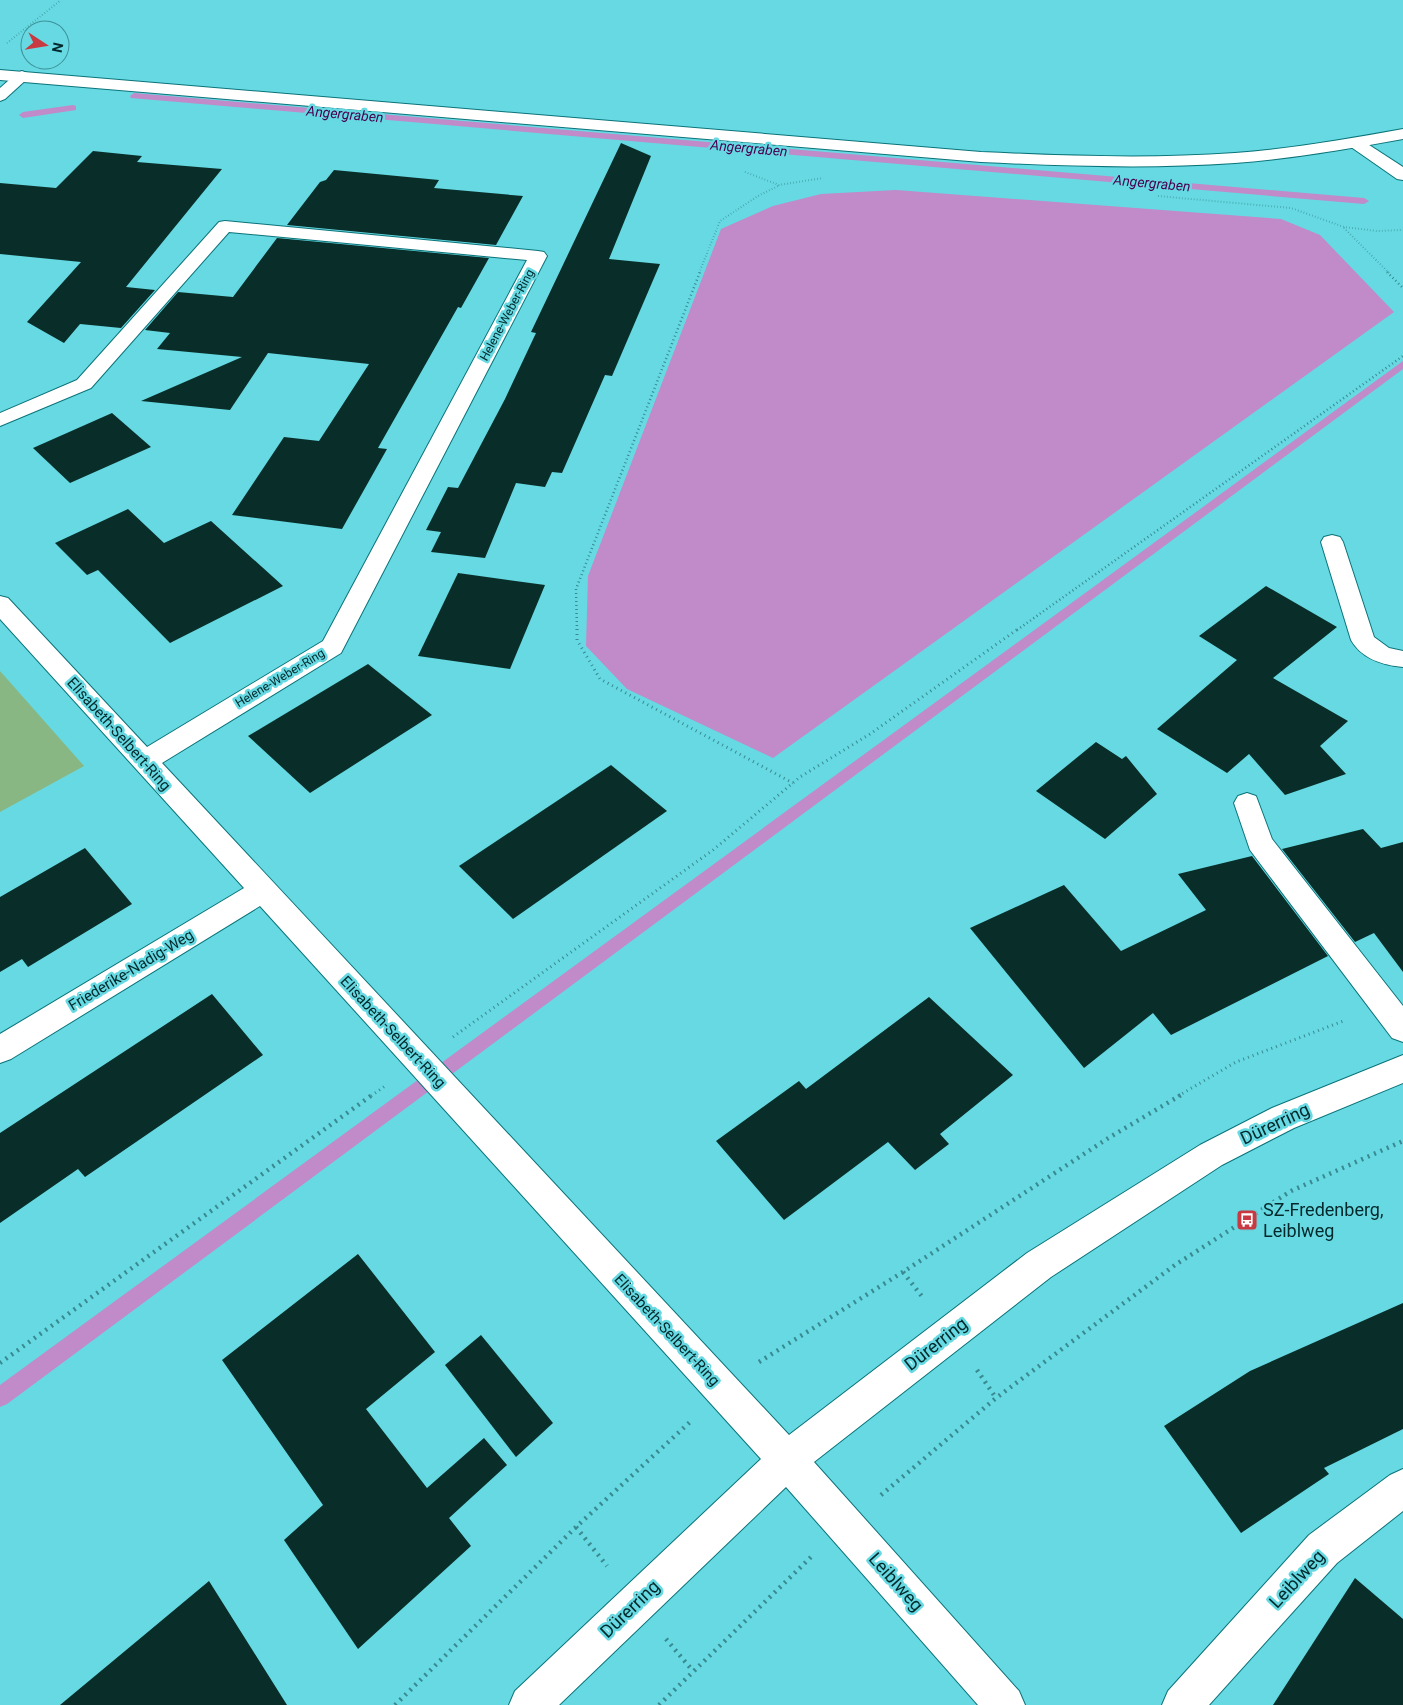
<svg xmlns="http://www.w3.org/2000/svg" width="1403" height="1705" viewBox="0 0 1403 1705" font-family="Roboto,sans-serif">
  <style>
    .green { fill: #88b783 }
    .water { fill: #c18ac8 }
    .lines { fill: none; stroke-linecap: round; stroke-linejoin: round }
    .stream { fill: #c18ac8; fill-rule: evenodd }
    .building { fill: #092e29 }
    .service-casing { stroke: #0a7379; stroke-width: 2 }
    .minor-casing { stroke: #0a7379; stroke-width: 2 }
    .tertiary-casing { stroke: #0a7379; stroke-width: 2 }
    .path-far3 { stroke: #398a90; stroke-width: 2; stroke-dasharray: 0.5 2.5; stroke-linecap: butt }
    .path-far2 { stroke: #398a90; stroke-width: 2.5; stroke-dasharray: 1 3; stroke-linecap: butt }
    .path-far1 { stroke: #398a90; stroke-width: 3; stroke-dasharray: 1 4; stroke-linecap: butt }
    .path { stroke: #398a90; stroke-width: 4.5; stroke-dasharray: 2 5; stroke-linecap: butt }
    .service { fill: #fff; fill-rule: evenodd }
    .minor { fill: #fff; fill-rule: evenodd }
    .tertiary { fill: #fff; fill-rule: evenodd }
    .labels { text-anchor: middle; stroke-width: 5; stroke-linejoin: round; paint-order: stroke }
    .far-street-label { font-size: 12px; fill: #02282b; stroke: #66d9e2 }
    .far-water-label { font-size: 14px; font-style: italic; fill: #480051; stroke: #66d9e2 }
    .street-label { font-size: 15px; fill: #02282b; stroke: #66d9e2 }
    .near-street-label { font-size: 18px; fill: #02282b; stroke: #66d9e2 }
    .near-poi-label { font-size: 18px; fill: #02282b; stroke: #66d9e2; text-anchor: start }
  </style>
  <rect width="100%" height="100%" fill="#66d9e2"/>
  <path class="green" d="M0,671L84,766L0,812Z"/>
  <path class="water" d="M896,190L1281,219L1320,235L1394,312L773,758L627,689L586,646L588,576L721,229L773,206L821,194Z"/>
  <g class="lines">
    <g class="stream">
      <path d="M134,93L1364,198L1369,201L1364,204L131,98L130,96Z"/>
      <path d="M73,105L76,106V110L23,118L19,115L23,112Z"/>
      <path d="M1403,361V369L7,1404L0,1407V1385Z"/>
    </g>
  </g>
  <g class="building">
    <path d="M621,143L651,156L609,259L660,264L612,376L605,375L562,473L552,472L545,487L516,483L485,558L431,552L441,532L426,530L448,487L458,488L505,399L536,333L531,332Z"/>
    <path d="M93,151L142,156L137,162L222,169L126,287L155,290L121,328L80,324L64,343L27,322L81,262L0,254V183L56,188Z"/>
    <path d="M334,170L439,180L434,188L523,196L496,245L287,225L320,182L326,180Z"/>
    <path d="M277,238L489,258L461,308L458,307L378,448L387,449L342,529L232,515L284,437L319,441L369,364L268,353L230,410L141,401L242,357L157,349L170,333L145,330L178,292L233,297Z"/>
    <path d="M112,413L151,447L70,483L33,448Z"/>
    <path d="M128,509L164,543L211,521L283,586L170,643L98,570L87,575L55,543Z"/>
    <path d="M458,573L545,585L510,669L418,656Z"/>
    <path d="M1266,586L1337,627L1273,678L1348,721L1320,746L1346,774L1285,795L1249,754L1227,773L1157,729L1237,660L1199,636Z"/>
    <path d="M368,664L432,715L310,793L248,736Z"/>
    <path d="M1096,742L1122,759L1126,756L1157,794L1105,839L1036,791Z"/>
    <path d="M611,765L667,811L513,919L459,866Z"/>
    <path d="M1363,829L1381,848L1403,842V972L1374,933L1355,942L1282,849Z"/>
    <path d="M85,848L132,904L28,967L22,959L0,972V897Z"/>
    <path d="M1252,856L1328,956L1171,1035L1153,1013L1084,1068L970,928L1064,885L1121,951L1206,910L1178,874Z"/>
    <path d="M212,994L263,1055L85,1177L78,1169L0,1223V1133Z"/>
    <path d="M929,997L1013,1075L940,1134L949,1144L915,1170L888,1142L784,1220L716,1141L799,1081L806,1089Z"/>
    <path d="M358,1254L435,1352L366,1409L427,1488L484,1438L507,1465L449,1518L471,1546L358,1649L284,1540L323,1505L222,1360Z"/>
    <path d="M1403,1303V1429L1324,1468L1329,1474L1241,1533L1164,1426L1250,1371Z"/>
    <path d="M481,1335L553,1423L516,1457L445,1365Z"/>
    <path d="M1355,1578L1403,1619V1705H1273Z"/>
    <path d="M209,1581L287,1705H60L137,1641Z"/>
  </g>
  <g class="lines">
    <g class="service-casing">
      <g id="service">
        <path d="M1332,535L1340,537L1343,542L1374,637L1389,648L1403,651V667C1382,665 1362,659 1351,640L1321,542L1324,537Z"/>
        <path d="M1247,793L1256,796L1272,839L1403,1006V1042L1392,1038L1250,850L1234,803L1238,796Z"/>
        <path d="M1403,1469V1511L1337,1563L1209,1705H1162L1168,1691L1309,1535L1390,1475Z"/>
      </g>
    </g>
    <g class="minor-casing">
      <g id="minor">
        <path d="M22,71L27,73L30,76L27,79L5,99L0,101V88L17,73Z"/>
        <path d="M1357,139L1363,141L1403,167V180L1397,179L1351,147L1349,144L1351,141Z"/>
        <path d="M225,221L538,251L544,252L547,256L341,653L162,763L789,1435L1027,1253L1200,1145L1272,1108L1403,1055V1083L1294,1128L1222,1165L1051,1277L814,1462L1019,1691L1025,1705H978L786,1487L559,1705H509L515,1691L761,1459L260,906L11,1059L0,1063V1034L244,888L0,619V596L8,598L147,747L323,641L527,260L229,232L91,388L0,426V413L77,380L219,222Z"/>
      </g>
    </g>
    <g class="tertiary-casing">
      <path id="tertiary" d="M0,70L981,152C1066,156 1150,159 1235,153C1291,149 1347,139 1403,129V139C1347,149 1291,159 1235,163C1150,169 1066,166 981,162L0,80Z"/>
    </g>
    <g class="path-far3">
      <path d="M7,43L61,0"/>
      <path d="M745,172L779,185L823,178"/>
      <path d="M1158,196L1291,208L1344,227L1377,231L1403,230"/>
      <path d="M1344,228L1389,273"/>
      <path d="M699,273L720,221L758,196L778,186"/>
    </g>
    <g class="path-far2">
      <path d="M1387,272L1403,288"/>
      <path d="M577,630L576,589L700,272"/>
      <path d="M1017,630L1403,356"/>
    </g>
    <g class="path-far1">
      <path d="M577,629V640L600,679L793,783"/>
      <path d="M453,1037L713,850L800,777L870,734L1018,629"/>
      <path d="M371,1096L385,1086"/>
      <path d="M1178,1096L1236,1062L1346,1020"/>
    </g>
    <g class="path">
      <path d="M903,1272L924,1299"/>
      <path d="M759,1362L903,1272L1110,1137L1181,1095"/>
      <path d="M0,1363L372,1095"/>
      <path d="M977,1370L996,1398"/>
      <path d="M881,1495L996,1398L1175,1265L1291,1191L1403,1141"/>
      <path d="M576,1527L607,1566"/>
      <path d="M666,1639L693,1671"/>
      <path d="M395,1705L576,1527L690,1422"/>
      <path d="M659,1705L811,1557"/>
    </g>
    <use href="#service" class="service"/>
    <use href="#minor" class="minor"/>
    <use href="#tertiary" class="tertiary"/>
  </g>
  <defs>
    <g id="bus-square" transform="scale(1.125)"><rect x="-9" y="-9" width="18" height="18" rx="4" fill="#c93941" stroke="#66d9e2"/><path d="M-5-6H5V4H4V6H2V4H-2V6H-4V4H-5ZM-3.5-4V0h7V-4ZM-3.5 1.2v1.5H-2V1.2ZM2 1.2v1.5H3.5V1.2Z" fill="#fff"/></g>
  </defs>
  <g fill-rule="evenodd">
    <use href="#bus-square" x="1247" y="1220"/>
  </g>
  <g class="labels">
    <g class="far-street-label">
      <text transform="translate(507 315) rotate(-62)" y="4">Helene-Weber-Ring</text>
      <text transform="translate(280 678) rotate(-31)" y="4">Helene-Weber-Ring</text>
    </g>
    <g class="far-water-label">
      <text transform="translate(345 114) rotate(5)" y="5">Angergraben</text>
      <text transform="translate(749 148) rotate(5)" y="5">Angergraben</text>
      <text transform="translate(1152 183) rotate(5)" y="5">Angergraben</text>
    </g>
    <g class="street-label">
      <text transform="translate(119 734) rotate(48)" y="5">Elisabeth-Selbert-Ring</text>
      <text transform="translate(131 970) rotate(-31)" y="5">Friederike-Nadig-Weg</text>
      <text transform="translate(393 1032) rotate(47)" y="5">Elisabeth-Selbert-Ring</text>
      <text transform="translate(667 1330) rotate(47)" y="5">Elisabeth-Selbert-Ring</text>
    </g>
    <g class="near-street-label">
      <text transform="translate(1275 1124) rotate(-25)" y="6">Dürerring</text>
      <text transform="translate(936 1344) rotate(-38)" y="6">Dürerring</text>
      <text transform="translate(1297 1579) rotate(-47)" y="6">Leiblweg</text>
      <text transform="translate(896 1582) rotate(48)" y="6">Leiblweg</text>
      <text transform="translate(630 1609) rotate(-44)" y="6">Dürerring</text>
    </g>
    <g class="near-poi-label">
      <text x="1263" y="1216">SZ-Fredenberg,<tspan x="1263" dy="21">Leiblweg</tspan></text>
    </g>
  </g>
  <g transform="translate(45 45) rotate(102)"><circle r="24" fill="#66d9e2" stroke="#3e9299"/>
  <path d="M0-4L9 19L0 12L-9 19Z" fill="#c93941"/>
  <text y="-8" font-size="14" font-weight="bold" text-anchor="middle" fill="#02282b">N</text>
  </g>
</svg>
